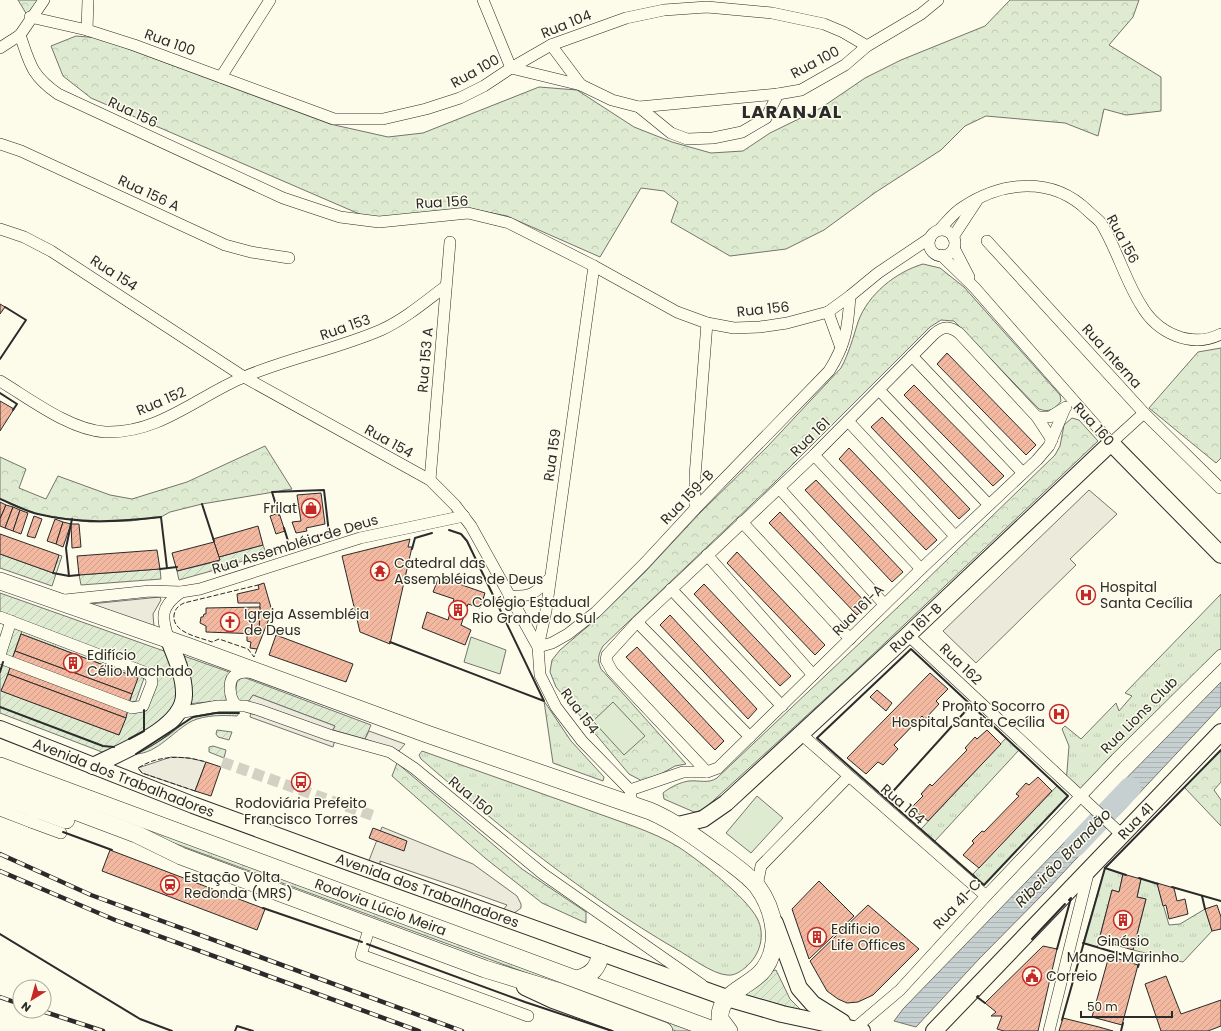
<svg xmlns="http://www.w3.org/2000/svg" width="1221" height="1031" viewBox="0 0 1221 1031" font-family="Poppins,sans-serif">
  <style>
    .grass { fill: url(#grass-tufts); stroke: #74746e }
    .forest { fill: url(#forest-crowns); stroke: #74746e }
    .garden { fill: url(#garden-furrows); stroke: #74746e }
    .pitch { fill: #deebd1; stroke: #74746e }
    .parking { fill: #eceadb; stroke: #74746e }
    .water { fill: url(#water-rules); stroke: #74746e }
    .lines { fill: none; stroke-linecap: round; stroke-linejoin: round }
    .river { stroke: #c7d0d0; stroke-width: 22 }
    .building { fill: url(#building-hatch); stroke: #2b2b2b }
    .street-tunnel { stroke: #d3d1c4; stroke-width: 11; stroke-dasharray: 11 5.5; stroke-linecap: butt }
    .street-casing { stroke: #2b2b2b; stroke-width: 12 }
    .secondary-casing { stroke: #2b2b2b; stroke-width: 18 }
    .primary-casing { stroke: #2b2b2b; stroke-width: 18 }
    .street { stroke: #fdfbea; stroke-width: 11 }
    .secondary { stroke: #fdfbea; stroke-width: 16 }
    .primary { stroke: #fdfbea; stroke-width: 17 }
    .rail-casing { stroke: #2b2b2b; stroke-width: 4.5 }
    .rail { stroke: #fdfbea; stroke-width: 3; stroke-dasharray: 9; stroke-linecap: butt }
    .fence { stroke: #2b2b2b; stroke-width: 1; stroke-dasharray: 5 2; stroke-linecap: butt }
    .wall { stroke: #2b2b2b; stroke-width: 2 }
    .labels { text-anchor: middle; stroke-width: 3; stroke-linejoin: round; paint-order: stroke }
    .street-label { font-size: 14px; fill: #2b2b2b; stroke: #fdfbea }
    .poi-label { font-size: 14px; fill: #2b2b2b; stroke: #fdfbea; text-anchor: start }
    .water-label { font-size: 15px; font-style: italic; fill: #2b2b2b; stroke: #fdfbea }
    .district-label { font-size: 18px; font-weight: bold; letter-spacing: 1px; fill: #2b2b2b; stroke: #fdfbea }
  </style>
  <defs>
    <pattern id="grass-tufts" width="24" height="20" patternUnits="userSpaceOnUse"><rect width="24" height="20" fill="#deebd1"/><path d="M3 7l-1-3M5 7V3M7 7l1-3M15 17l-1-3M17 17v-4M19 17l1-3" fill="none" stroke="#bfcab4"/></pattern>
    <pattern id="forest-crowns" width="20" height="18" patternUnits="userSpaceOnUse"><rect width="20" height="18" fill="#deebd1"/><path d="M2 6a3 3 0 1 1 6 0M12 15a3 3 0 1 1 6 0" fill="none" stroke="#bfcab4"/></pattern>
    <pattern id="garden-furrows" width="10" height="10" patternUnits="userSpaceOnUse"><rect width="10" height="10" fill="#deebd1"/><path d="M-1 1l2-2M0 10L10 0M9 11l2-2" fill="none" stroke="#bfcab4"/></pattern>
    <pattern id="water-rules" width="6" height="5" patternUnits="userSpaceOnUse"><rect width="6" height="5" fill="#c7d0d0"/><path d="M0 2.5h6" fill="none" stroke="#abb3b3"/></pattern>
    <pattern id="building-hatch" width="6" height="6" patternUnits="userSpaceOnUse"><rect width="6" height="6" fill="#f2b8a0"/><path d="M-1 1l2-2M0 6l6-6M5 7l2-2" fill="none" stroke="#d09e8a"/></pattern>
  </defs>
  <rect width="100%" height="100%" fill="#fdfbea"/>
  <g class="grass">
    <path d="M1221,594V655L1080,797L1066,784L1069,746L1062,729L1065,726L1081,739L1116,703L1119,711L1132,696L1125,693Z"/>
    <path d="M23,628L139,673L138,678L21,634Z"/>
    <path d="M544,701L571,741L604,777L603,781L553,763Z"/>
    <path d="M216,713H239L237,716C223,715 205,715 192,721C173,731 158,753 136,754L169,735L189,719L199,716Z"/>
    <path d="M1006,738L1019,750L935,841L921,829Z"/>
    <path d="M422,751L633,826C649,832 666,839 680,848C701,862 745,896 757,918C766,935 760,955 746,967C740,972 734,976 727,975C712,974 689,956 676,949C582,894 502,829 421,759L419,755Z"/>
    <path d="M0,779L18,780L701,1031H676L551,982Z"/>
    <path d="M1057,786L1068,796L984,885L973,874Z"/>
    <path d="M1105,868L1123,874L1119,892L1112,890L1097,947L1083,943Z"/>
    <path d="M1141,879L1157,883L1169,925L1180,924L1205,909L1212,931L1183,962L1133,950L1146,899L1137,897Z"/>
  </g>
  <g class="forest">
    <path d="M18,0H38L27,15Z"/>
    <path d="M1010,0H1139L1133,17L1109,45L1161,77V111L1126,115L1104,109L1098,136L1065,123L986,116L965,126L941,150L876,192L824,230L786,249L730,256L671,222L678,202L664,191L641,188L600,257L507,216L467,208L371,219L91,98L63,76L51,46L76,36L99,38L330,124L388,137L423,133L539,87L577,90L634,127L672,142L711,153L743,151L770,133L821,108L865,78L901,60L985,26Z"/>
    <path d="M923,264L940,268L964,287L1060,395L1061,401C1055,409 1049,413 1039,409L954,321L941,320L930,327L773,484L603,646C598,655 597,660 601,669L686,764L675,766L650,780L644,782L629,774L556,687L550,672L552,660L560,650L600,616L645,572L699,514L767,447L841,368C849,353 853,338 858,322C868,294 896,272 923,264Z"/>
    <path d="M1221,348V458L1216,463L1149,408L1198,352Z"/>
    <path d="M1072,418L1079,420L1098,441L849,677L703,810L694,812L664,799L663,793C670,787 681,782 689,781C700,780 708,784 717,778L917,589L1055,455L1060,446L1064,425Z"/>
    <path d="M265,446L292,489L202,504L170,512L161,517L130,521L90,522L54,517L37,514L0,499V457L26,469L19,488L46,499L58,476L110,495L132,499L187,482Z"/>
    <path d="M1221,750V782L1214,790L1221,800V826L1184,787Z"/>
    <path d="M397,763L522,869L586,912V923L542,903L485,858L392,776Z"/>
  </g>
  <g class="garden">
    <path d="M263,545L266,553L222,568L179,580L177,571L219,561V557Z"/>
    <path d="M0,554L53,573L59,555L62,556L52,586L0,568Z"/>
    <path d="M160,569L161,579L81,585L79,575Z"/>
    <path d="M0,593L164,651L167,655L175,675L177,700L165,722L107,752H102L0,713V672L3,662L11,665L2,691L119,735L128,709L139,712L156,683L0,612Z"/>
    <path d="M14,625L23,628L12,659L3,656Z"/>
    <path d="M181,655L232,673L226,694L227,700L187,704Z"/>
    <path d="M139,673L144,678L136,701L129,703Z"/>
    <path d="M243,677L371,725L365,739L333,730L335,726L253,695L248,702H239L235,696L237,681Z"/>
    <path d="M217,730L232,732L229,740L218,737L216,734Z"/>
    <path d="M213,746L226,750L224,758L209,752V747Z"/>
    <path d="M776,970L790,999L802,1011L743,994L772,971Z"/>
  </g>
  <g class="pitch">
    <path d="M471,637L506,650L500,674L464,662Z"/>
    <path d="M613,702L645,736L624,755L593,721Z"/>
    <path d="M757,796L783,818L751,853L726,833Z"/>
  </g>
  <g class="parking">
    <path d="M1089,490L1117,514L1070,559L1076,565L976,663L943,631Z"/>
    <path d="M160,597L161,600L153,614L154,627L90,604Z"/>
    <path d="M253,695L335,726L330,734L248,702Z"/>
    <path d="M252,710L335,740L333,747L250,717Z"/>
    <path d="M369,731L405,744L399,751L365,739Z"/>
    <path d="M171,757L189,758L206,762L195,791L142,773L138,768Z"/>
    <path d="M382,827L473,864L517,896L521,904V908L513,914L503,910L507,905L457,887L380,861V866L368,863Z"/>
  </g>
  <g class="water">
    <path d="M1221,682V706L1117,817L1102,803Z"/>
    <path d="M1088,818L1102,831L1047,890L979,959L916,1027L894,1021L903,1009Z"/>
  </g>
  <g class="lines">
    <path class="river" d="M1075,846L1130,788"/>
  </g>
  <g class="building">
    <path d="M0,304L5,307L0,314Z"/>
    <path d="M947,353L1036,445L1026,455L937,364Z"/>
    <path d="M914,385L1004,476L993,486L904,395Z"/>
    <path d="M0,401L14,409L0,431Z"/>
    <path d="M882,417L970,509L959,519L871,427Z"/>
    <path d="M849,448L937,540L926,550L839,459Z"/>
    <path d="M816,480L903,572L892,582L805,490Z"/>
    <path d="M321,493L325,524L306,528L307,531L296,533L292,522L301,521L297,495Z"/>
    <path d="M0,502L6,505L0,519Z"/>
    <path d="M6,505L13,507L5,528L0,526V519Z"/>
    <path d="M13,507L20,510L13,531L5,528Z"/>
    <path d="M20,510L28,513L21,534L13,531Z"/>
    <path d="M780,512L868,605L857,615L769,523Z"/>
    <path d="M279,513L285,531L276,534L270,516Z"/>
    <path d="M34,516L42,519L35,538L27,536Z"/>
    <path d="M55,519L63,522L56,544L47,541Z"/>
    <path d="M63,522L71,524L63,547L56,544Z"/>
    <path d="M71,524H79L81,547L72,548Z"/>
    <path d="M258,526L263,545L219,557L213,539Z"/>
    <path d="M0,534L59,555L53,573L0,554Z"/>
    <path d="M410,539L408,547H412L390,644L360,632L342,556Z"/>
    <path d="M214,542L220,560L177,571L172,553Z"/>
    <path d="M157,550L160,569L79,575L77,556Z"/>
    <path d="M737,552L825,645L815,655L727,563Z"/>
    <path d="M439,577L485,593L480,608L468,604L461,625L471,630L465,645L422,628L427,612L448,620L454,599L433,592Z"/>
    <path d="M264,583L272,611L257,649L250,648L251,642L247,641V634H259L260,603H238L237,594L259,589L258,585Z"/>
    <path d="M704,584L791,676L780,686L694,594Z"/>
    <path d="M260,607L259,634L206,632V626L200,623L201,617H203L204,614H206V608Z"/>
    <path d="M670,615L757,709L748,719L660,625Z"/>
    <path d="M21,634L138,678L132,694L15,651Z"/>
    <path d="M276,635L353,664L346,682L269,655Z"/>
    <path d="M637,647L724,741L715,750L626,657Z"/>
    <path d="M15,651L132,694L129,703L12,659Z"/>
    <path d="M11,665L128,709L126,718L8,674Z"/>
    <path d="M930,673L948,689L936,701L939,704L925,719L922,716L894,745L898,749L883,765L878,762L866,774L847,758Z"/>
    <path d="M8,674L126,718L119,735L1,691Z"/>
    <path d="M877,690L892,703L886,711L870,697Z"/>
    <path d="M987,730L1001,744L928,821L911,808L923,796L921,794L930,784L932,786L967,750L965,748L975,737L977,739Z"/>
    <path d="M206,762L221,767L211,796L195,791Z"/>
    <path d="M1038,777L1052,791L979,868L963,855L974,843L972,841L982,831L984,832L1019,796L1016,794L1026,783L1029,785Z"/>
    <path d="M373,828L407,841L404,851L369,838Z"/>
    <path d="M110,850L265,909L257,930L102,871Z"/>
    <path d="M1123,874L1141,879L1137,897L1146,899L1133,950L1099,940L1112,890L1119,892Z"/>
    <path d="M819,881L854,916L809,959L792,909Z"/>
    <path d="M1157,883L1174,888L1177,901L1185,899L1188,914L1169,919L1166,905L1163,906Z"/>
    <path d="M868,905L919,949L873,995L858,1002L847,1003L838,999L827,991L810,961Z"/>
    <path d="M1217,905L1221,917V929L1212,931L1205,909Z"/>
    <path d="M1043,946L1057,949L1038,1031H1004L997,1029L1002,1016H991L996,1012L985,1003Z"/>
    <path d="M1109,956L1138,965L1122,1025L1092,1017Z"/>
    <path d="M1166,976L1181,1014L1221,1000V1026L1208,1031H1161L1145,984Z"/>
    <path d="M1063,1018L1099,1027L1113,1031H1059Z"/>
  </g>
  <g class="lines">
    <path class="street-tunnel" d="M222,762L377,817"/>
    <g class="street-casing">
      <g id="street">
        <path d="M483,0L511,68L551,45L626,18L664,10L707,7L772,13L824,24L843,32L867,46"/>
        <path d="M30,17L87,30L134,45L334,119H383L426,109L460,98L484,86L511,68L581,85L612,100L639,107L671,133L687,139L713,138L742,132L766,118L778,94L801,90L845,65L867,46L921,14L938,0"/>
        <path d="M87,30L88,0"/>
        <path d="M20,35C30,64 31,75 58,94L283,198L340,217L379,222L468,213L509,223L594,266L677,312L707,323L734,328L760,327L787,323L828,312L850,296L878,273L930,238"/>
        <path d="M551,45L581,85"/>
        <path d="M0,48L20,35L44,0"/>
        <path d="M221,77L270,0"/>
        <path d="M639,107L778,94"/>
        <path d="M0,144L21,151L225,245L251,252L289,258"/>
        <path d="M0,229L24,237L51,251L244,377L430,480L455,505L471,526L538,647L540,675L556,707L582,741L630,790L632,804"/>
        <path d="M939,230C946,223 954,212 963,207C1003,181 1052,176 1088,211C1092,215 1098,219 1101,223C1117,249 1125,280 1141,305C1157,333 1191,349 1221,334"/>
        <circle cx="942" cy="243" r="13"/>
        <path d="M953,237L978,199"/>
        <path d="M987,241L1144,413L1220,488"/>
        <path d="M954,248L969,277"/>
        <path d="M941,255L974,287L1111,443L1144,413"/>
        <path d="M594,266L546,611L538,647L552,643L568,634L596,612L645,563L695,509L829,371C846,344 848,327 850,296"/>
        <path d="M828,312L841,348"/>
        <path d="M912,356L1023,473"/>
        <path d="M0,381C30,399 70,430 105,432C159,434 198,396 244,377C289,358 337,349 381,330C405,319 426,301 446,286"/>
        <path d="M879,390L989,505"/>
        <path d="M1037,417H1050L1066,407"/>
        <path d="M848,421L955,536"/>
        <path d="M814,455L921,569"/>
        <path d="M430,480L450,242"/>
        <path d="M779,488L884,604"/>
        <path d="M695,509V476L707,323"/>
        <path d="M742,522L850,639"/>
        <path d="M707,555L813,675"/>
        <path d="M671,589L782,706"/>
        <path d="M509,596C531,597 535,594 550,578"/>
        <path d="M65,600L150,591L181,592L200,589L360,538L464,516"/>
        <path d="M0,617L144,672L151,676L152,683L143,706L132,708L0,658"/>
        <path d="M637,622L750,737"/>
        <path d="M908,635L1121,834"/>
        <path d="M169,640C161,617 160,607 181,592"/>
        <path d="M0,655L11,621"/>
        <path d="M236,705C230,699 226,679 237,674C241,672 248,672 253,672"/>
        <path d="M178,713L218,706H245L259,710L329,735L390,752L414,768L543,874L702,985"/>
        <path d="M801,734L986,896"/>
        <path d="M707,772L612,671L606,660L607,655L637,622L814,455L934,334C943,326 949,326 959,333L1037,417L1052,440"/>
        <path d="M630,790L683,772H707L718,768L921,569L1037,460L1049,446L1065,408"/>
        <path d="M0,810L31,822L35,808"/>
        <path d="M31,822L61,833"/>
        <path d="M757,886L761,866L848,777"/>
        <path d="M370,926L361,955L528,1016"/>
        <path d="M854,1029L900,990L986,896L1116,759L1221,655"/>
        <path d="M1049,1031L1089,870"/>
      </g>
    </g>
    <g class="secondary-casing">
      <g id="secondary">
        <path id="s1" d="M0,729L193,805L343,860L727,998L782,1014L862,1031"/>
        <path d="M93,766C120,752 186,728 184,693C184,675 175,656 169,640"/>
        <path id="s2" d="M678,825L703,819L726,803L908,635L1111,443L1221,555"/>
        <path d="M775,923L799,988L813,1004L842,1022"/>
        <path d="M525,987L553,1000L638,1031"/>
        <path id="s3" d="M934,1031L1221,732"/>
      </g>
    </g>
    <g class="primary-casing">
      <g id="primary">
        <path d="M0,581L187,646L427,734L650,811C678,823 702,842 727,860C737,868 749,876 757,886C774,909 782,944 764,969C751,987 718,992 720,1019L729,1031"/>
        <path id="s4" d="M0,766L716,1031"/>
        <path d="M0,783L136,834L181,856L485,969L560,992L664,1031"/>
        <path d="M0,796L66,820"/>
        <path d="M577,979C592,975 598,968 601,953"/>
      </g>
    </g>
    <use href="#street" class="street"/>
    <use href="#secondary" class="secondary"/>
    <use href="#primary" class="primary"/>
    <g class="rail-casing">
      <g id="rail">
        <path d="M0,854L91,895L462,1031"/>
        <path d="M0,871L115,920L419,1031"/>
        <path d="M0,997L20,1004"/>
        <path d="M42,1011L103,1031"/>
      </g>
    </g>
    <use href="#rail" class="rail"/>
    <g class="fence">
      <path d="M257,649L254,657L248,649L219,639L212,642C199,637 172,633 174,615C175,609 178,606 184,603L258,585"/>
      <path d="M195,791L142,773L138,768C158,755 184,755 206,762"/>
    </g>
    <g class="wall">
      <path d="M0,359L26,320L5,307"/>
      <path d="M0,393L17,404L13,410"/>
      <path d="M0,499C12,504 25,511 38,514C78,524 119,522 161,517L167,568"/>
      <path d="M202,504L214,541"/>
      <path d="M284,528L289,544"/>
      <path d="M412,549L415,538L432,533"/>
      <path d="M266,553L289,544L329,533L324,490L272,492L279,515"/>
      <path d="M160,569L177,567"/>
      <path d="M53,573L69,576L79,575"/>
      <path d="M69,576L66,548L72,519"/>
      <path d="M390,642L544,701L467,541L461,534L449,530"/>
      <path d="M0,672L3,662"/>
      <path d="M0,707L103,746L114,747"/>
      <path d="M129,739L144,731V710"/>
      <path d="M136,754L193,717L216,713H239"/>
      <path d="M887,798L971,705L911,649L817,738L984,885L1068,796L971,705"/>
      <path d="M63,832L112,850"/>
      <path d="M1126,875L1105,868L1221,750"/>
      <path d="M1139,878L1158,884"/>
      <path d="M1172,887L1221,901"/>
      <path d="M1202,896L1205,909"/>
      <path d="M263,908L362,942"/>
      <path d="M0,934L140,1019L172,1031"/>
      <path d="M1032,939L1065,904"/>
      <path d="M1083,943L1140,960L1138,967"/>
      <path d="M367,944L525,1002L612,1031"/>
      <path d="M1057,949L1071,898L1069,900"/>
      <path d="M978,996L977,997L985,1003"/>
      <path d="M1062,1020L1105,868"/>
      <path d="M235,1031L237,1026L253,1031"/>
      <path d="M1121,1031L1123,1023"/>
    </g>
  </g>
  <defs>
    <g id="shop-ring" transform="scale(1)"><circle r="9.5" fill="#fdfbea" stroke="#c62828" stroke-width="1.5"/><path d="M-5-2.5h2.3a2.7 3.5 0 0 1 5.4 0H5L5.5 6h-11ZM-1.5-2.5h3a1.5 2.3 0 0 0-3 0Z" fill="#c62828"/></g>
    <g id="temple-ring" transform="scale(1)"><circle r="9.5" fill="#fdfbea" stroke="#c62828" stroke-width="1.5"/><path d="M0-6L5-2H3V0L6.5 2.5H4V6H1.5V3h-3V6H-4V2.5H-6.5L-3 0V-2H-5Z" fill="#c62828"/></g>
    <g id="hospital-ring" transform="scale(1)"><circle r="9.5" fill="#fdfbea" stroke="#c62828" stroke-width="1.5"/><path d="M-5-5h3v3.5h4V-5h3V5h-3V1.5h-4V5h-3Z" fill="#c62828"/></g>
    <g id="building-ring" transform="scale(1)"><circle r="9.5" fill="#fdfbea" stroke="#c62828" stroke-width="1.5"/><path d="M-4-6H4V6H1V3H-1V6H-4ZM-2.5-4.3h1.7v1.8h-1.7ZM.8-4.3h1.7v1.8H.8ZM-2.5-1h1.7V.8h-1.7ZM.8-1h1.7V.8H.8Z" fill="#c62828"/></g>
    <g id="church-ring" transform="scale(1)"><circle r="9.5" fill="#fdfbea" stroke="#c62828" stroke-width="1.5"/><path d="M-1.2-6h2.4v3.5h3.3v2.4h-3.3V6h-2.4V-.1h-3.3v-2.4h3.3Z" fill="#c62828"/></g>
    <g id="bus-ring" transform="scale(1)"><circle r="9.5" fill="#fdfbea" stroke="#c62828" stroke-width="1.5"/><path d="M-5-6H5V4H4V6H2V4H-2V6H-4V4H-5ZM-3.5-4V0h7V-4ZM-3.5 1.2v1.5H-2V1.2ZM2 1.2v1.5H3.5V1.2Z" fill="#c62828"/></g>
    <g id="station-ring" transform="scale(1)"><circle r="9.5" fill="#fdfbea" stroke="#c62828" stroke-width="1.5"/><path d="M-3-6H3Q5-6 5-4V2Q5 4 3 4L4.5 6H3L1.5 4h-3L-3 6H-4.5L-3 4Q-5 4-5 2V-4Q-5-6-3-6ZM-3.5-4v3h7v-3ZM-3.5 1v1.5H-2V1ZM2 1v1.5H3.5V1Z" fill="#c62828"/></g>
    <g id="civic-ring" transform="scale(1)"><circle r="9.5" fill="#fdfbea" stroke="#c62828" stroke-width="1.5"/><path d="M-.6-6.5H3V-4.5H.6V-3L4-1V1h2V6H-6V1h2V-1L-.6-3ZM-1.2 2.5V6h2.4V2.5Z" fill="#c62828"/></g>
  </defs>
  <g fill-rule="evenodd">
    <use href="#shop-ring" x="311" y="508"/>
    <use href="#temple-ring" x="380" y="571"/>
    <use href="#hospital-ring" x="1086" y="595"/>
    <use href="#building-ring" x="458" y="610"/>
    <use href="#church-ring" x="230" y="622"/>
    <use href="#building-ring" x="73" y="663"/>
    <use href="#hospital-ring" x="1059" y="714"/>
    <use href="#bus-ring" x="301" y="782"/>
    <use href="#station-ring" x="170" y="885"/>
    <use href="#building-ring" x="1123" y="920"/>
    <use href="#building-ring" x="817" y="937"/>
    <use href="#civic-ring" x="1032" y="976"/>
  </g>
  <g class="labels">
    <g class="street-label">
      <text transform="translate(566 24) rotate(-22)" y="5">Rua 104</text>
      <text transform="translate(170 42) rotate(20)" y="5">Rua 100</text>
      <text transform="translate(815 62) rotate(-28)" y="5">Rua 100</text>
      <text transform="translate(475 71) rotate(-29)" y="5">Rua 100</text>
      <text transform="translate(133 112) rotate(25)" y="5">Rua 156</text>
      <text transform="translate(149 193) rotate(25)" y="5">Rua 156 A</text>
      <text transform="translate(442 202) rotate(-3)" y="5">Rua 156</text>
      <text transform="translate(1123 239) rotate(62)" y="5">Rua 156</text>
      <text transform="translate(114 273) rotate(33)" y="5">Rua 154</text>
      <text transform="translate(763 309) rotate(-6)" y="5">Rua 156</text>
      <text transform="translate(345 327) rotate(-19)" y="5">Rua 153</text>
      <text transform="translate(1112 356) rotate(48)" y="5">Rua Interna</text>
      <text transform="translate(425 360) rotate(-85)" y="5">Rua 153 A</text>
      <text transform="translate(161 401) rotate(-23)" y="5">Rua 152</text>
      <text transform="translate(1094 424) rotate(48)" y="5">Rua 160</text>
      <text transform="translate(810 437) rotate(-44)" y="5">Rua 161</text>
      <text transform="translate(389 441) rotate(29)" y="5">Rua 154</text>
      <text transform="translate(552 455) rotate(-82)" y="5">Rua 159</text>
      <text transform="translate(687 497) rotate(-46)" y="5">Rua 159-B</text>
      <text transform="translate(295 544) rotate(-17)" y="5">Rua Assembléia de Deus</text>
      <text transform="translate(858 610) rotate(-45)" y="5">Rua 161-A</text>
      <text dy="5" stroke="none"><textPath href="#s2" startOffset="312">Rua 161-B</textPath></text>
      <text transform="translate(961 664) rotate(44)" y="5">Rua 162</text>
      <text transform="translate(580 711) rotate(53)" y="5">Rua 154</text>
      <text transform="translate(1139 715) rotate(-45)" y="5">Rua Lions Club</text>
      <text dy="5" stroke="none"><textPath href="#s1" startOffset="133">Avenida dos Trabalhadores</textPath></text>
      <text transform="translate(471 796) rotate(40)" y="5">Rua 150</text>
      <text transform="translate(903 804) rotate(41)" y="5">Rua 164</text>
      <text dy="5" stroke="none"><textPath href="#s3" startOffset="291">Rua 41</textPath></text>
      <text dy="5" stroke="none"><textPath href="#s1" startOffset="457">Avenida dos Trabalhadores</textPath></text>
      <text transform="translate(957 904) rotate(-47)" y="5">Rua 41-C</text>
      <text dy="5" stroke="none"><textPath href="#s4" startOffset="406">Rodovia Lúcio Meira</textPath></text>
    </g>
    <g class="poi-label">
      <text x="297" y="513" text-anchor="end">Frilat</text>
      <text x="394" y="568">Catedral das<tspan x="394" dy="16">Assembléias de Deus</tspan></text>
      <text x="1100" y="592">Hospital<tspan x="1100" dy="16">Santa Cecília</tspan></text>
      <text x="472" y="607">Colégio Estadual<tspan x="472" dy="16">Rio Grande do Sul</tspan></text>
      <text x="244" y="619">Igreja Assembléia<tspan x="244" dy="16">de Deus</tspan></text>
      <text x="87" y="660">Edifício<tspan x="87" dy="16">Célio Machado</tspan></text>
      <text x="1045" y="711" text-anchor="end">Pronto Socorro<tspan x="1045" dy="16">Hospital Santa Cecília</tspan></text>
      <text x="301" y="808" text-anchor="middle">Rodoviária Prefeito<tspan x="301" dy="16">Francisco Torres</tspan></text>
      <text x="184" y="882">Estação Volta<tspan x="184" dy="16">Redonda (MRS)</tspan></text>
      <text x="831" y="934">Edificio<tspan x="831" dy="16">Life Offices</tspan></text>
      <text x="1123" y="946" text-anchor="middle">Ginásio<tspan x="1123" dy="16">Manoel Marinho</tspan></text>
      <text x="1046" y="981">Correio</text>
    </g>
    <g class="water-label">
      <text transform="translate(1063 858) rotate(-46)" y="5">Ribeirão Brandão</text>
    </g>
    <g class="district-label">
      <text x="792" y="118">LARANJAL</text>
    </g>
  </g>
  <g transform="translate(32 999) rotate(217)"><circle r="19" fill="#fdfbea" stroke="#a9a89e"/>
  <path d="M0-3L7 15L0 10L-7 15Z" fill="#c62828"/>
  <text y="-6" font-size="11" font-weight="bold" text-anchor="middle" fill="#2b2b2b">N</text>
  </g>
  <path d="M1081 1011v6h91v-6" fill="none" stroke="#2b2b2b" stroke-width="2"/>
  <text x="1087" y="1011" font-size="12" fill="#2b2b2b" stroke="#fdfbea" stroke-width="3" paint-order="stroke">50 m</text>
</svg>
